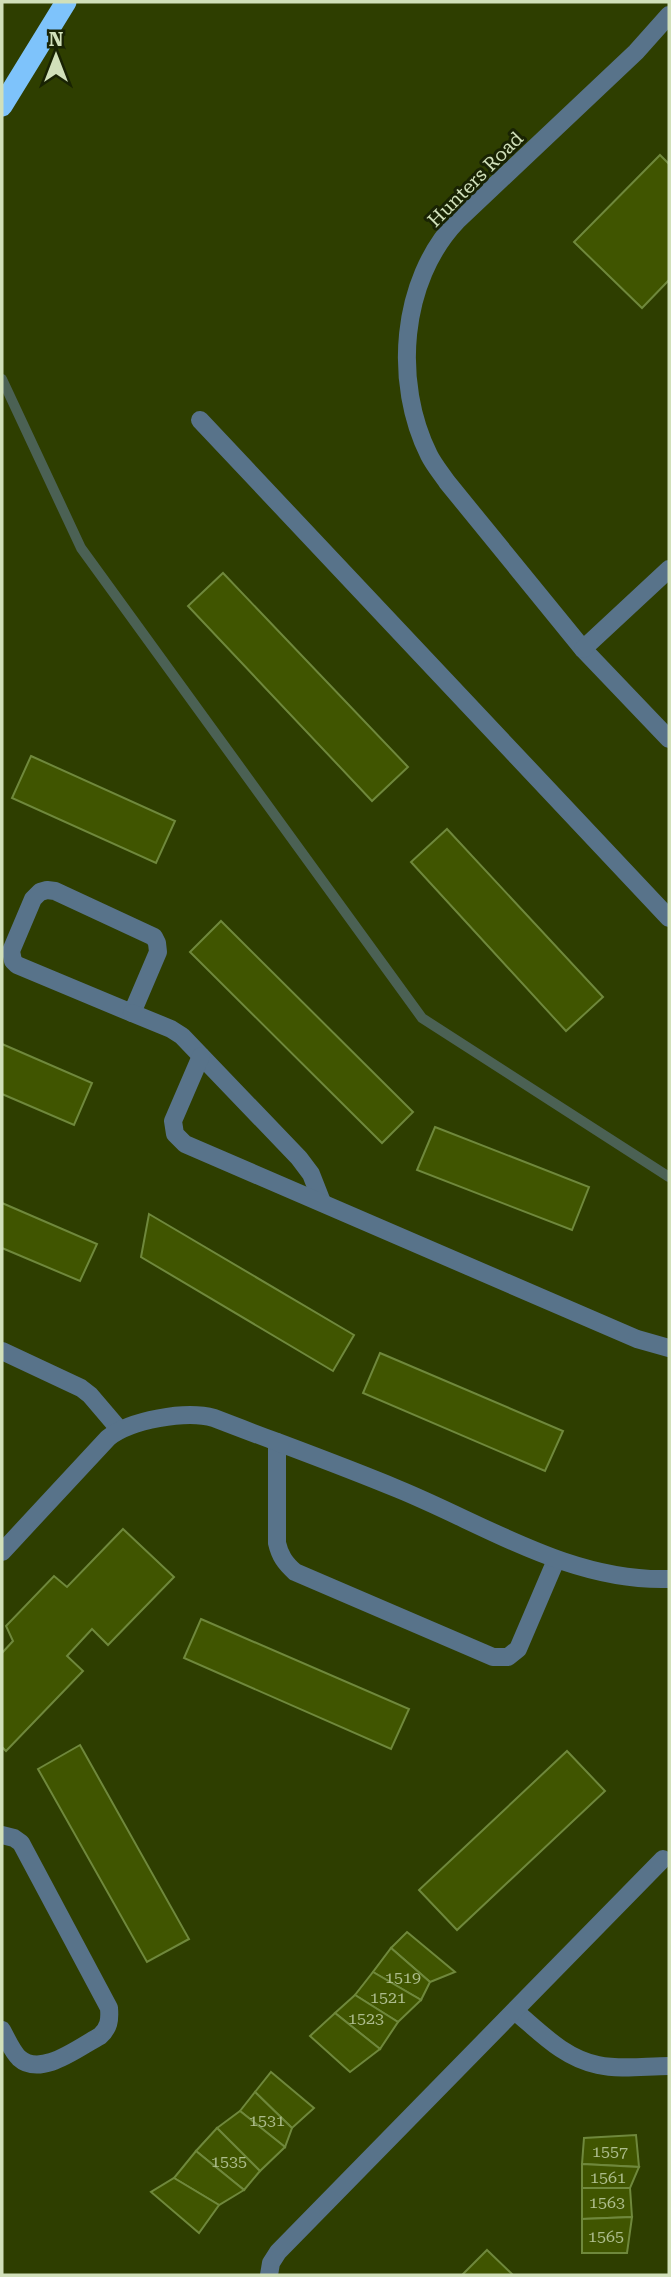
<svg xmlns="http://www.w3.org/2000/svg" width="671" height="2277" viewBox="0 0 671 2277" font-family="'Roboto Serif',serif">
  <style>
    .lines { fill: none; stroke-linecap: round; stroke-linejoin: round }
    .stream { stroke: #4b6154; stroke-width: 10 }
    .building { fill: #405500; stroke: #6f883c; stroke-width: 2 }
    .minor { stroke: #58738a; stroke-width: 18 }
    .highway { stroke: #7ec3fb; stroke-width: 21 }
    .labels { text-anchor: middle; stroke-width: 6; stroke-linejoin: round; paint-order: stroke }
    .number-label { font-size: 16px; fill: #adbd8c }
    .street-label { font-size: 19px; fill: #d1e0ba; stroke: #192303 }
  </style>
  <rect width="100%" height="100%" fill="#2e3e00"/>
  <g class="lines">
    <path class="stream" d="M2,379L81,548L422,1018L669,1177"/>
  </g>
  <g class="building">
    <path d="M660,155L669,164V280L642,308L574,242Z"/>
    <path d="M223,573L408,767L372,801L188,606Z"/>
    <path d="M31,756L175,821L156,863L12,798Z"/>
    <path d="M447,829L603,997L566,1031L411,862Z"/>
    <path d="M221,921L413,1112L382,1143L190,952Z"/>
    <path d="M2,1044L92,1083L74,1125L2,1094Z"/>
    <path d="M435,1127L589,1187L572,1230L417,1170Z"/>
    <path d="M2,1203L97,1244L80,1281L2,1248Z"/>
    <path d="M149,1214L354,1335L333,1371L141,1257Z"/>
    <path d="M380,1353L563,1431L545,1471L363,1393Z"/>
    <path d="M123,1529L174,1577L108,1645L92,1629L67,1656L83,1671L6,1751L2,1747V1653L13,1641L6,1626L54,1576L67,1587Z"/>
    <path d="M201,1619L409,1709L391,1749L184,1658Z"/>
    <path d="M80,1745L189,1939L147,1962L38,1769Z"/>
    <path d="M567,1751L605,1791L457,1930L419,1890Z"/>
    <path d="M407,1932L455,1972L430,1982L391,1948Z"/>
    <path d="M391,1948L430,1982L421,2000L373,1972Z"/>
    <path d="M373,1972L421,2000L398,2022L355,1995Z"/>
    <path d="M355,1995L398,2022L380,2049L335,2013Z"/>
    <path d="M335,2013L380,2049L350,2072L310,2036Z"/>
    <path d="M271,2072L314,2108L292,2128L255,2092Z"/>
    <path d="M255,2092L292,2128L285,2147L240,2111Z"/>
    <path d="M240,2111L285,2147L260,2171L217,2128Z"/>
    <path d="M217,2128L260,2171L244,2190L196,2151Z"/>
    <path d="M636,2135L639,2167L582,2164L584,2138Z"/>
    <path d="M196,2151L244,2190L219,2205L174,2178Z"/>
    <path d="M582,2164L639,2167L630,2188H582Z"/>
    <path d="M174,2178L219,2205L199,2233L151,2192Z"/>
    <path d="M582,2188H630L632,2217L582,2219Z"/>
    <path d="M632,2217L627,2253H582V2219Z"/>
    <path d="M487,2250L513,2275H462Z"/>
  </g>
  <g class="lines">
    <g class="minor">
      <path d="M669,15L636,52L457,221C400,281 393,383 429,455C434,465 441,473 447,482L583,649L669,739"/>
      <path d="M200,420L669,918"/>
      <path d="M583,649L669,569"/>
      <path d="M47,890L55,891L154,937L157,943L158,952L132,1013L17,965L13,961L11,951L33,899L40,892Z"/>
      <path d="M132,1013L171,1029L182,1036L299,1158L311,1174L322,1202"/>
      <path d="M201,1056L173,1121L175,1134L185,1144L637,1339L669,1348"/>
      <path d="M2,1351L81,1388L90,1395L119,1429"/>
      <path d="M277,1442V1543C280,1556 285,1563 295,1572L493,1657H508L518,1649L556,1560"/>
      <path d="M2,1552L108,1438C130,1420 186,1410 214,1418C276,1442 338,1464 398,1489C486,1525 571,1582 669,1579"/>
      <path d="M2,1835L14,1838L21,1843L109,2008C110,2020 109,2028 100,2036C79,2047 41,2078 19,2058C12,2051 7,2039 2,2030"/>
      <path d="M516,2012C541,2033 564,2058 598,2065C620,2070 646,2066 669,2066"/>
      <path d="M269,2275L271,2263L278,2252L663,1859"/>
    </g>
    <path class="highway" d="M2,106L66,2"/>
  </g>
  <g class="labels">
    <g class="number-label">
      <text x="403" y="1983">1519</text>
      <text x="388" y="2003">1521</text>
      <text x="366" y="2024">1523</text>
      <text x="267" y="2126">1531</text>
      <text x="610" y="2157">1557</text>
      <text x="229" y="2167">1535</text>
      <text x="608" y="2183">1561</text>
      <text x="607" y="2208">1563</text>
      <text x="606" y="2242">1565</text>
    </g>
    <g class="street-label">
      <text transform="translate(475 179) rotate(-45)" y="7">Hunters Road</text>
    </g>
  </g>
  <rect width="671" height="2277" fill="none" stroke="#d1e0ba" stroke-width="7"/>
  <g transform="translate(56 56)" stroke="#192303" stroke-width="5" paint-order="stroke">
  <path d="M0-5L12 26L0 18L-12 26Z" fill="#d1e0ba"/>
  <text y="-10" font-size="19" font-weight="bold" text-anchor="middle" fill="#d1e0ba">N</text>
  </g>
</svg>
